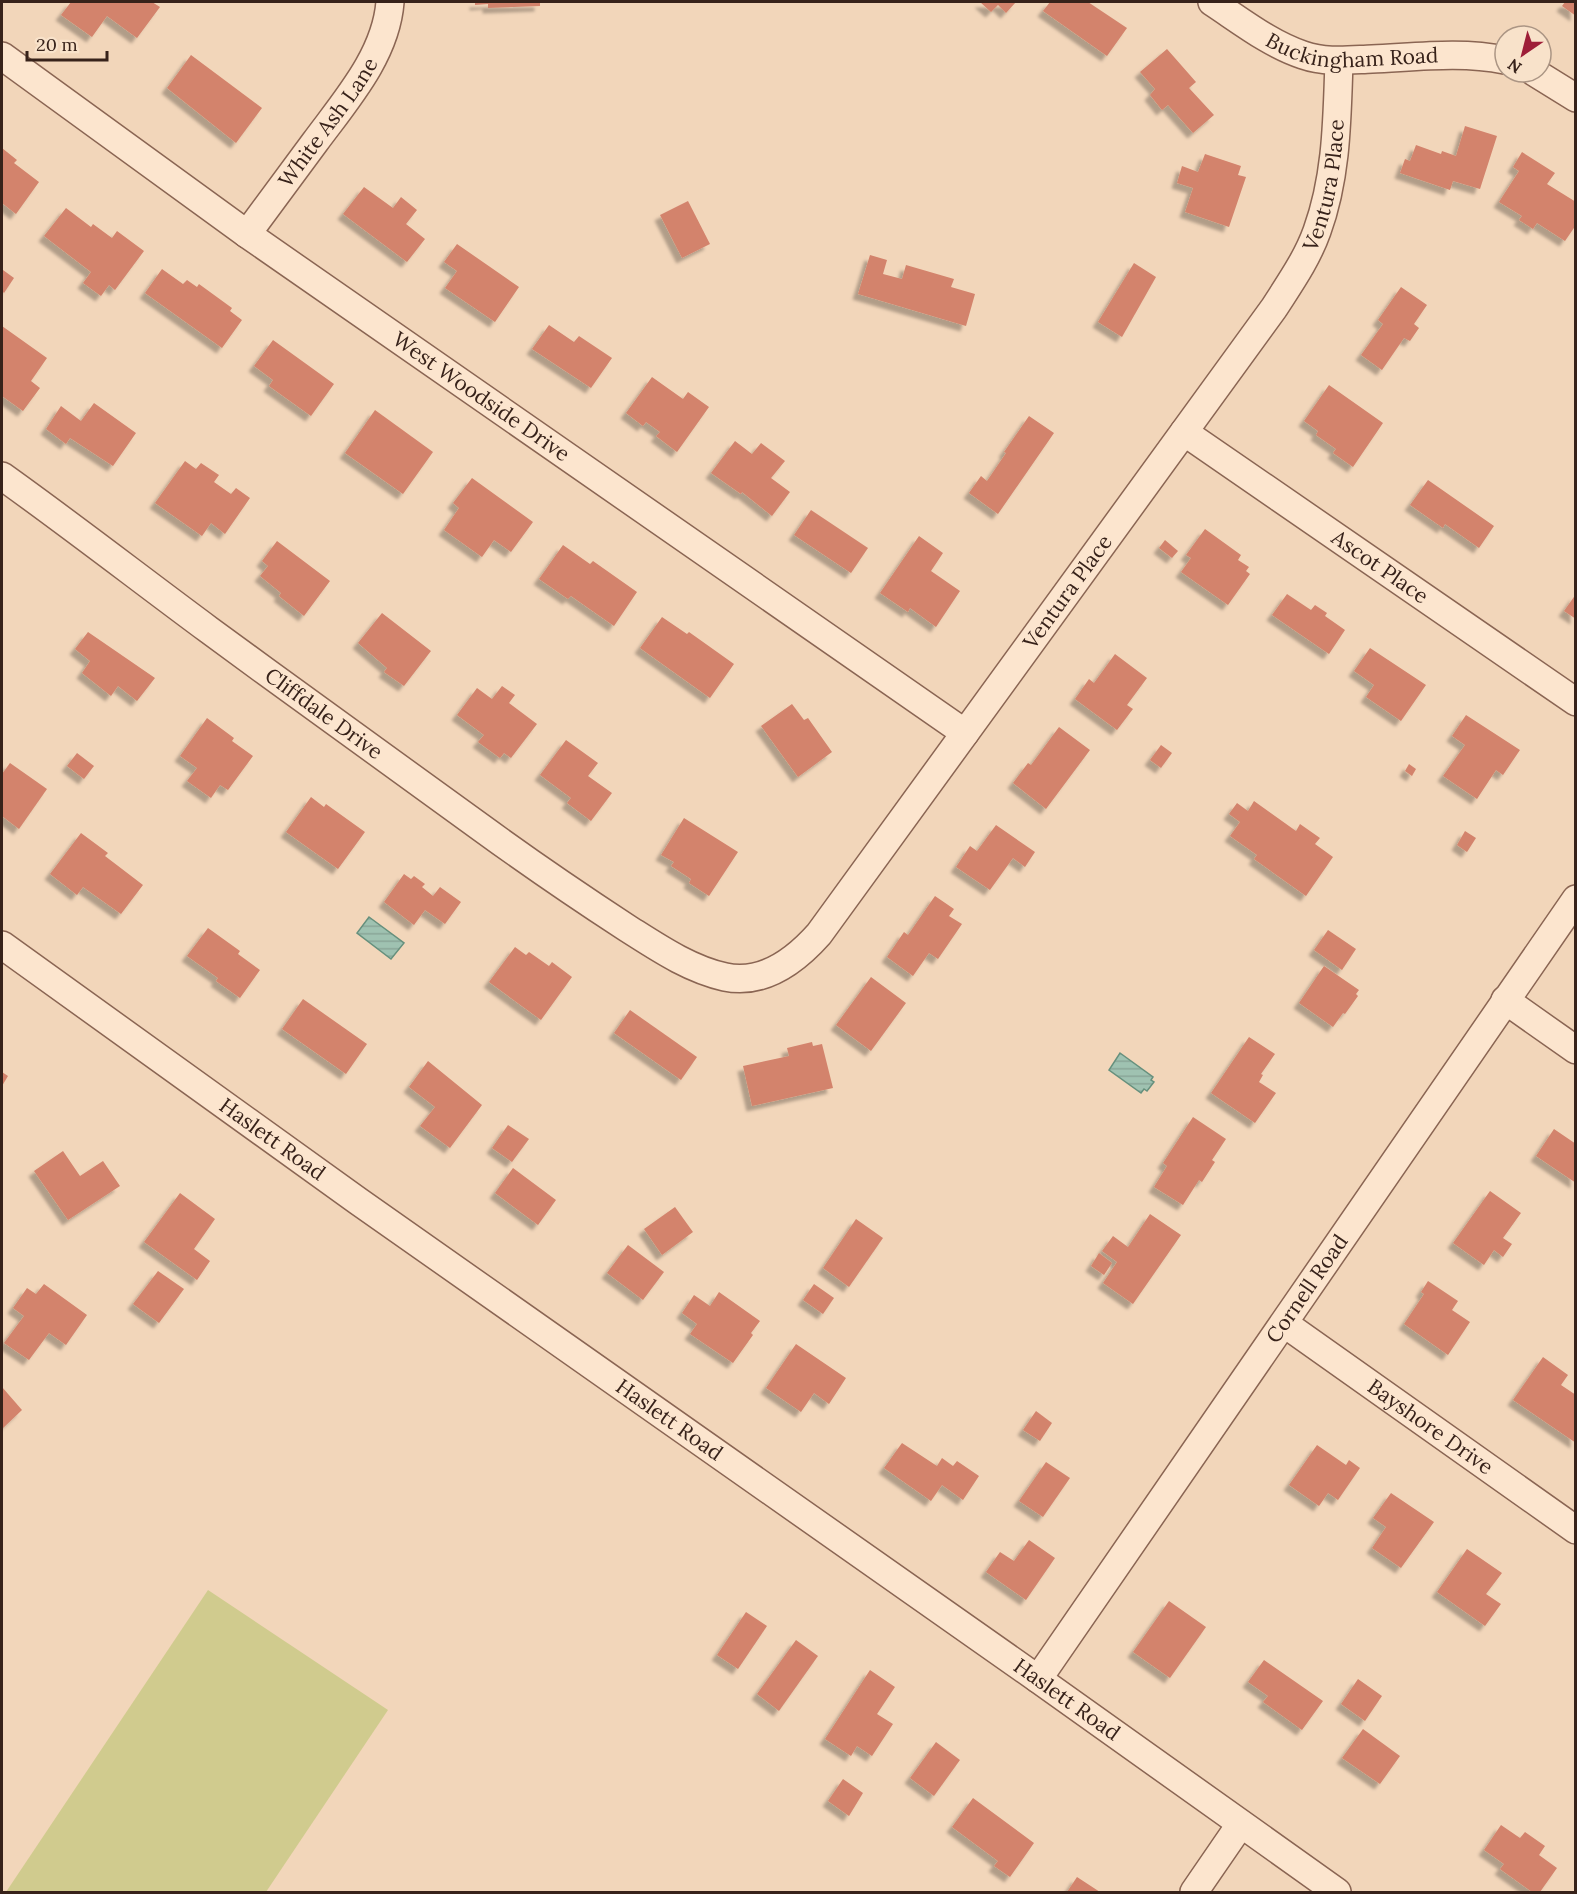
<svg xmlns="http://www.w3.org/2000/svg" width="1577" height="1894" viewBox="0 0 1577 1894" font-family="Lora,serif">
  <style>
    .park { fill: #d0cb8e }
    .water { fill: url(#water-rules); stroke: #66907d; stroke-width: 1.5 }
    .building { fill: #d3836c; filter: url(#shadow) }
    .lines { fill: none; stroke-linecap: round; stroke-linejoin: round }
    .minor-casing { stroke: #8a6553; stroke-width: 30 }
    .minor { stroke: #fce5ce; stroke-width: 27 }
    .labels { text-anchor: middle; stroke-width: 6; stroke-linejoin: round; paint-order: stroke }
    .street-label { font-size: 21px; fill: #37221a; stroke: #f8e2ca }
  </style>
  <defs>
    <pattern id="water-rules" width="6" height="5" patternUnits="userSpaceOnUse" patternTransform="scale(1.5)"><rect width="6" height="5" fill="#9fc2b1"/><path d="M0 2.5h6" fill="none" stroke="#8aa698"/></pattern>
    <filter id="shadow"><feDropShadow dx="-5.5" dy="5.5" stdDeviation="1.5" flood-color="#0004"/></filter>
  </defs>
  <rect width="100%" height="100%" fill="#f2d6ba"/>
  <path class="park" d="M208,1590L388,1710L266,1892H6Z"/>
  <g class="water">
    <path d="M369,917L404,943L391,959L357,933Z"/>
    <path d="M1120,1053L1153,1077L1151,1080L1154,1082L1147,1091L1144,1089L1141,1093L1109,1070Z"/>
  </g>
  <g class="building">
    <path d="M71,2H152L160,7L137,38L107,16L92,37L61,15Z"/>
    <path d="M475,2H540V6L488,8V4L475,5Z"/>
    <path d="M980,2H1016L1006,13L998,5L991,12Z"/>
    <path d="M1050,2H1088L1127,28L1107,56L1043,11Z"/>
    <path d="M1565,2H1576V16L1562,6Z"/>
    <path d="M1167,49L1196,82L1189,88L1214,115L1193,133L1168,105L1162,110L1150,95L1155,89L1140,72Z"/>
    <path d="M191,55L262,108L236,143L167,88Z"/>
    <path d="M1465,126L1497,136L1480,189L1453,181L1450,190L1400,173L1405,159L1410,161L1416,145L1441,154L1442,151L1456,156Z"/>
    <path d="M2,148L17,160L14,163L39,182L16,214L2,203Z"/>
    <path d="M1522,152L1555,173L1547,184L1576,202V225L1565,241L1537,223L1533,229L1519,220L1522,216L1499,202L1519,171L1513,167Z"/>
    <path d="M1205,154L1241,166L1238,175L1246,177L1229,227L1185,212L1193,188L1177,183L1182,166L1198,172Z"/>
    <path d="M364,187L393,208L401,197L417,210L406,224L425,239L407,262L343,214Z"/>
    <path d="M688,201L710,244L682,258L660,215Z"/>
    <path d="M66,208L91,227L93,224L112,238L117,231L144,251L115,290L109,285L101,296L83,283L91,272L44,236Z"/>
    <path d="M457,244L519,287L495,322L445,288L457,271L444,262Z"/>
    <path d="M870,255L887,260L883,274L902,279L906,265L954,279L951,287L975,294L966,326L858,294Z"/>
    <path d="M1134,263L1156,277L1122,337L1098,322Z"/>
    <path d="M162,269L183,284L187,280L197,287L199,284L232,308L230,311L242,320L222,348L145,293Z"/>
    <path d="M3,270L14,278L4,293L2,291Z"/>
    <path d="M1401,287L1427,305L1414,324L1419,328L1410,341L1404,338L1382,370L1361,355L1383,324L1378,320Z"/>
    <path d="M549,325L574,342L579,336L612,358L591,388L532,349Z"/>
    <path d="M2,326L47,358L31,381L40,388L23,411L2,396Z"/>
    <path d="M273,340L334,384L311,416L269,386L273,380L254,366Z"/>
    <path d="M652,377L683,399L688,392L709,407L677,452L656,436L660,432L646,422L643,426L626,413Z"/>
    <path d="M1329,385L1383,423L1353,467L1333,453L1336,449L1316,435L1318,431L1304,421Z"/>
    <path d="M94,403L136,433L113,466L70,438L66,444L46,429L61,406L81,421Z"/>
    <path d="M375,410L433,452L403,494L345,453Z"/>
    <path d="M1029,416L1054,433L998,514L969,493L981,476L987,481L1006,453L1004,452Z"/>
    <path d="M735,441L752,454L761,443L785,461L771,478L790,492L772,516L742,492L741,494L711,473Z"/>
    <path d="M185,461L196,469L201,463L219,475L214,482L231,494L236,488L250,498L225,534L211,523L202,536L155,503Z"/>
    <path d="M472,478L533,522L511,552L494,540L482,557L444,530L459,508L453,503Z"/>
    <path d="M1428,480L1494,526L1479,548L1445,524L1443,528L1410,505Z"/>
    <path d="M811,510L868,548L851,573L794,535Z"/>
    <path d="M1205,529L1241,555L1238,560L1249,567L1246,571L1250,574L1228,605L1181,572L1191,558L1186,555Z"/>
    <path d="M919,536L943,553L931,571L960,591L936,627L910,608L908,612L880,593Z"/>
    <path d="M1165,540L1178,551L1172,558L1159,548Z"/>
    <path d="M277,541L330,581L304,616L279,596L281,593L260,576L268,566L262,561Z"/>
    <path d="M563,545L590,564L593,561L637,592L614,626L571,596L568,599L539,579Z"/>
    <path d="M1287,594L1311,610L1315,605L1327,613L1325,616L1345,630L1329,654L1272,615Z"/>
    <path d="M1576,594V619L1564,611Z"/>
    <path d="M382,613L431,651L404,686L384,672L387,668L358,643Z"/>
    <path d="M662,617L687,634L689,632L734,664L710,698L640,648Z"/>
    <path d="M88,632L155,678L137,701L118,686L111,696L82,673L90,661L75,649Z"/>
    <path d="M1370,648L1426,685L1401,721L1366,697L1374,685L1354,671Z"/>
    <path d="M1115,654L1147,678L1127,705L1133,709L1117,730L1075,699L1089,679L1094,683Z"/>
    <path d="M502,686L515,695L509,703L537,724L511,758L504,753L500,758L478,742L484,735L457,715L477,688L492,699Z"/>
    <path d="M792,704L804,720L808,718L832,752L798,777L761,726Z"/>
    <path d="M1466,715L1520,750L1503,775L1496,770L1477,799L1443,776L1465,745L1452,736Z"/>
    <path d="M207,718L234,738L232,741L253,756L228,790L220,785L211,798L187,781L197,768L180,756Z"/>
    <path d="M1059,727L1090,750L1046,809L1013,783L1028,763L1031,765Z"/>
    <path d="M566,740L598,763L588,776L612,793L591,821L567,803L571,798L540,775Z"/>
    <path d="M1161,745L1172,753L1161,768L1150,760Z"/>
    <path d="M77,753L94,766L84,779L67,766Z"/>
    <path d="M10,763L47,789L19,829L2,816V774Z"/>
    <path d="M1409,764L1416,769L1412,776L1405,771Z"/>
    <path d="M311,797L324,807L326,804L365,832L338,869L286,832Z"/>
    <path d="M1254,801L1296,831L1300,824L1320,838L1315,844L1333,857L1306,896L1254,859L1257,855L1230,836L1240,822L1229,814L1237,803L1248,811Z"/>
    <path d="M684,818L738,852L709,896L689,883L691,879L671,866L674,862L661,855Z"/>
    <path d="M996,825L1035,852L1025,867L1013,858L990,890L956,867L970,846L977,851Z"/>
    <path d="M1465,831L1476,838L1467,852L1457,845Z"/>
    <path d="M81,833L108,853L105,856L143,885L121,914L83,887L77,895L50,874Z"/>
    <path d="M404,874L411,879L414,876L425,884L422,887L433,896L440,887L461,902L445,924L425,910L414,925L384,902Z"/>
    <path d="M935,896L954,909L949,916L962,924L938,959L929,953L913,976L887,957L904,932L908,935Z"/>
    <path d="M208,928L240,951L238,954L260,970L240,998L216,981L218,978L187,956Z"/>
    <path d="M1328,930L1356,949L1342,970L1314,950Z"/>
    <path d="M515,947L526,955L529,952L549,966L552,962L572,977L541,1020L489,982Z"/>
    <path d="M1324,966L1359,990L1356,994L1358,996L1345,1014L1343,1013L1333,1027L1299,1003Z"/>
    <path d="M871,977L906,1003L871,1051L836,1025Z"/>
    <path d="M303,999L367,1044L346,1074L282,1029Z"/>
    <path d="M630,1010L697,1057L681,1080L614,1033Z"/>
    <path d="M1249,1037L1275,1054L1261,1074L1263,1075L1259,1082L1276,1093L1255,1123L1211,1093Z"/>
    <path d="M812,1042L813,1046L822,1044L833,1088L752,1106L743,1066L789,1056L787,1048Z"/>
    <path d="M428,1061L482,1105L450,1148L420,1126L435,1107L409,1087Z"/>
    <path d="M2,1072L8,1076L2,1086Z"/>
    <path d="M1193,1117L1226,1139L1212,1160L1215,1162L1202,1182L1199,1180L1183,1205L1154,1187L1167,1166L1163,1163Z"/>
    <path d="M508,1125L529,1139L512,1162L492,1148Z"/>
    <path d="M1554,1129L1576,1144V1183L1536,1156Z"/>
    <path d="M63,1151L80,1176L103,1161L120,1186L68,1220L34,1171Z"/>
    <path d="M513,1168L556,1200L538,1225L495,1193Z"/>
    <path d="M1490,1191L1521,1213L1503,1238L1512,1244L1503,1257L1494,1250L1484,1265L1453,1243Z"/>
    <path d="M180,1193L215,1219L194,1249L210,1261L197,1280L144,1242Z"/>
    <path d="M675,1207L693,1232L662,1255L644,1229Z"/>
    <path d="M1150,1214L1181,1235L1133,1304L1103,1283L1117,1262L1102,1251L1113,1236L1128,1247Z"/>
    <path d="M856,1219L883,1238L849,1287L823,1268Z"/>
    <path d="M628,1245L664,1272L643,1300L607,1273Z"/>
    <path d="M1099,1253L1112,1263L1104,1275L1091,1266Z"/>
    <path d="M158,1271L184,1289L159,1323L133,1304Z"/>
    <path d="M1428,1281L1458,1301L1452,1310L1470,1322L1448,1355L1404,1324L1424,1294L1421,1292Z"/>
    <path d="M44,1284L87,1315L66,1345L49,1333L29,1360L4,1343L24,1316L13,1308L27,1288L36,1294Z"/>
    <path d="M814,1284L834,1298L823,1314L803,1300Z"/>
    <path d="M719,1292L760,1321L751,1333L753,1335L733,1363L690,1334L697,1324L682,1313L694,1295L710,1306Z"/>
    <path d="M796,1344L846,1378L829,1404L814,1393L801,1412L766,1388Z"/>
    <path d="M1543,1357L1568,1375L1561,1385L1576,1395V1443L1513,1400Z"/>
    <path d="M2,1387L22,1410L2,1429Z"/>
    <path d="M1036,1411L1052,1423L1040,1441L1023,1430Z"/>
    <path d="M902,1443L937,1466L942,1458L953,1466L957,1461L979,1476L963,1500L942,1485L931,1501L884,1468Z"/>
    <path d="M1317,1445L1346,1465L1349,1460L1360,1468L1338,1500L1328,1493L1319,1506L1289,1485Z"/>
    <path d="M1046,1462L1070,1478L1043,1517L1019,1501Z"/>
    <path d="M1391,1493L1434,1522L1401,1568L1372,1548L1386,1527L1373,1518Z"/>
    <path d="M1029,1540L1055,1558L1026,1600L986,1572L1000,1552L1014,1561Z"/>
    <path d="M1467,1549L1502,1573L1486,1594L1501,1604L1485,1626L1437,1592Z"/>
    <path d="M1169,1601L1206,1627L1170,1678L1133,1652Z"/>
    <path d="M746,1612L767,1626L738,1669L717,1655Z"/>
    <path d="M796,1640L818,1656L779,1711L757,1694Z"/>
    <path d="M1264,1660L1323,1701L1302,1730L1263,1702L1268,1696L1248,1682Z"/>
    <path d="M870,1670L895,1687L877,1714L893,1724L872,1756L857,1746L851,1756L825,1739Z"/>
    <path d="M1358,1679L1382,1696L1365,1721L1341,1704Z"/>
    <path d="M1363,1729L1400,1756L1380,1784L1342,1758Z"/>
    <path d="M936,1742L960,1760L934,1796L910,1778Z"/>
    <path d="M843,1779L863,1793L849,1816L828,1801Z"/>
    <path d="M973,1798L1034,1843L1010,1877L994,1866L998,1861L952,1827Z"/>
    <path d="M1501,1825L1520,1838L1525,1832L1545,1846L1539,1855L1557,1868L1540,1892H1532L1500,1869L1504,1864L1484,1850Z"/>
    <path d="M1077,1877L1100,1892H1067Z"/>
  </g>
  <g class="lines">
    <g class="minor-casing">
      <g id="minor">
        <path id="s1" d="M1212,2C1241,21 1270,44 1303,55C1326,63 1348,60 1372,59C1416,57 1462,51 1505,60"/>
        <path id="s2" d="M2,56L247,234L965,733"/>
        <path d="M1534,72L1576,98"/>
        <path id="s3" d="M247,234C270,203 293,172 315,142C346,100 386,55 390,2"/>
        <path id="s4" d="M1184,432L1576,702"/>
        <path id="s5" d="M2,476C72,526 140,579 209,630C300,697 392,763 483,829C531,864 578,896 627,928C657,947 689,969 725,977C763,985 795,961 819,934L1274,308C1290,283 1307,259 1317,231C1337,176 1337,119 1339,61"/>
        <path id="s6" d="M2,945L358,1201L1038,1679L1337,1892"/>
        <path d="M1505,1000L1576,1050"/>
        <path id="s7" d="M1285,1324L1576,1530"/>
        <path id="s8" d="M1038,1679L1576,899"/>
        <path d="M1194,1892L1240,1825"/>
      </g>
    </g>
    <use href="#minor" class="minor"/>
  </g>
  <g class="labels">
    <g class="street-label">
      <text dy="7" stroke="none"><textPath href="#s1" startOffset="154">Buckingham Road</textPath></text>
      <text dy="7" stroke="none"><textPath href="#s3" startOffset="138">White Ash Lane</textPath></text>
      <text dy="7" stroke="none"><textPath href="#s5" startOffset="1899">Ventura Place</textPath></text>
      <text dy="7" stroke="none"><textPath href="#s2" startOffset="588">West Woodside Drive</textPath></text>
      <text dy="7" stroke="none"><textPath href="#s4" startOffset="238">Ascot Place</textPath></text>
      <text dy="7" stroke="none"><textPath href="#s5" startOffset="1413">Ventura Place</textPath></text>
      <text dy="7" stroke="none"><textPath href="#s5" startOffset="400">Cliffdale Drive</textPath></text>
      <text dy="7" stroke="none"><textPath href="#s6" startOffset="333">Haslett Road</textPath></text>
      <text dy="7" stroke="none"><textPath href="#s8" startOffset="474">Cornell Road</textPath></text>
      <text dy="7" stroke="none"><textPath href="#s6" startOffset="819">Haslett Road</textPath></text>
      <text dy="7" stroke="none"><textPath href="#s7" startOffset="178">Bayshore Drive</textPath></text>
      <text dy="7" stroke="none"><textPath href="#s6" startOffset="1305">Haslett Road</textPath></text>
    </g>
  </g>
  <rect width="1577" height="1894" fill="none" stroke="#37221a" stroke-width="6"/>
  <g transform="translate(1523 54) rotate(215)"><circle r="28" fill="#f8e2ca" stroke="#ab9584" stroke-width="1.5"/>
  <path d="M0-4.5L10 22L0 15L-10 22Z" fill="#9e1e38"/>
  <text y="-9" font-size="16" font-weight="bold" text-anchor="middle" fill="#37221a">N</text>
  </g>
  <path d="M27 51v9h80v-9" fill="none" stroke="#37221a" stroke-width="3"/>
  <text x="36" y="51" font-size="18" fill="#37221a" stroke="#f8e2ca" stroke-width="4.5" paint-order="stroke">20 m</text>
</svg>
